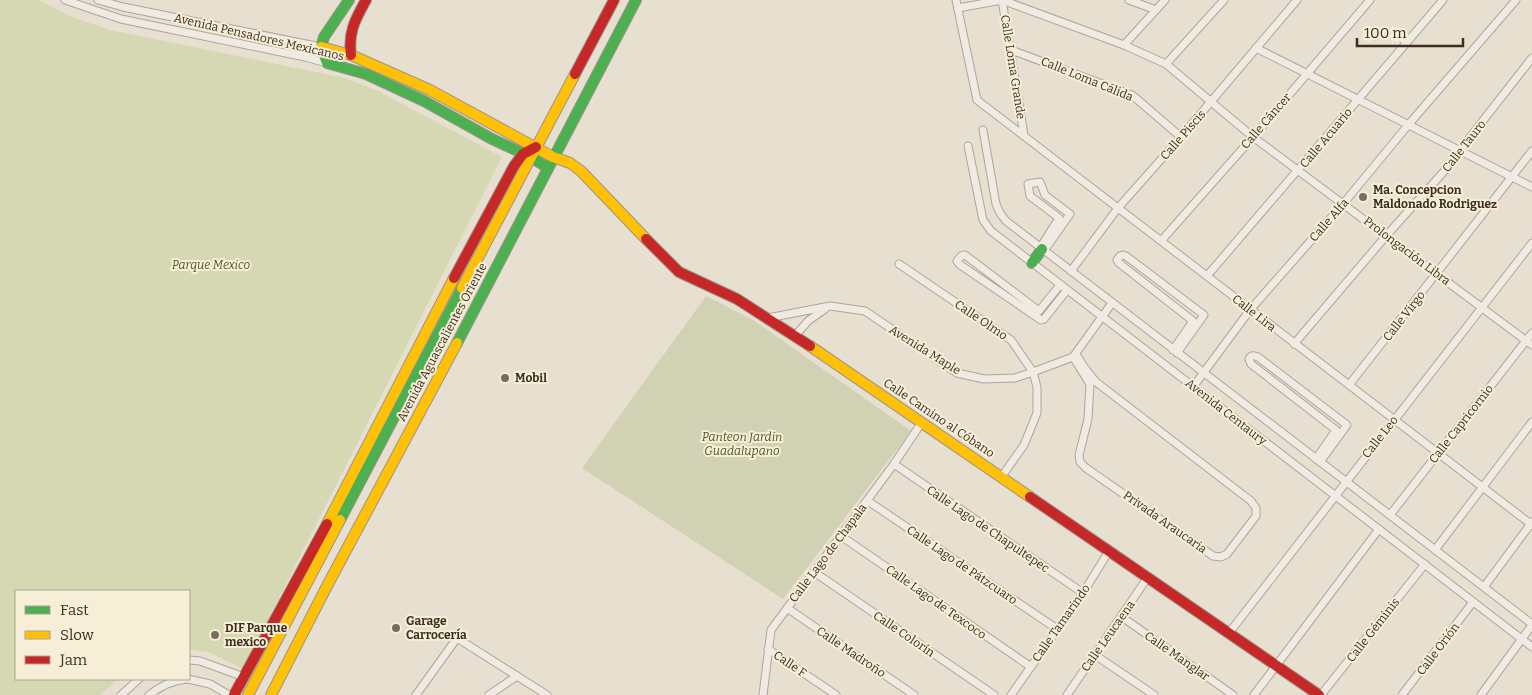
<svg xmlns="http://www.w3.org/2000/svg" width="1532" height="695" viewBox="0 0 1532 695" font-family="Bitter,serif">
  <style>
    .green { fill: #d6d7b3 }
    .cemetery { fill: #d1d1b3 }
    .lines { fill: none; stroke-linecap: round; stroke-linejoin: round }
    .street-casing { stroke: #ada599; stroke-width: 9 }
    .fast-casing { stroke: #9c958a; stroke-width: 12 }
    .slow-casing { stroke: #9c958a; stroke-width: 12 }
    .jam-casing { stroke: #9c958a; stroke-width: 12 }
    .street { stroke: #efebe3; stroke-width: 7 }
    .fast { stroke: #4caf50; stroke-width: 10 }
    .slow { stroke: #ffc107; stroke-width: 10 }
    .jam { stroke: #c62828; stroke-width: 10 }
    .poi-dot { fill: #786c5e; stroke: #f7eed8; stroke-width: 2 }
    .labels { text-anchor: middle; stroke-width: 4; stroke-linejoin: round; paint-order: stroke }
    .street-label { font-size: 12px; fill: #3d2e20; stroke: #f7eed8 }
    .poi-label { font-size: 12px; font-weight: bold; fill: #3d2e20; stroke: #f7eed8; text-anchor: start }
    .park-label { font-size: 12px; font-style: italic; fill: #4d5a26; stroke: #f7eed8 }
  </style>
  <rect width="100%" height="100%" fill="#e7e0d1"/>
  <path class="green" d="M0,0H39L69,16L110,30L345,78L376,90L502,157L243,669L208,652L189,650V591H16V679H118L100,695H0Z"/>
  <path class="cemetery" d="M706,296L753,320L911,431L783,599L582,468Z"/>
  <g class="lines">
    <g class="street-casing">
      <g id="street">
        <path d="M65,0L121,19L305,57L327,63"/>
        <path d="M98,0L123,7L321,47"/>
        <path d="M956,0L977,100L1532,525"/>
        <path d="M1002,0L1024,135"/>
        <path d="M1129,0L1156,10"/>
        <path d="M958,8L1002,0L1124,45L1166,64L1253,137L1532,345"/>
        <path d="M1124,45L1165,0"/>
        <path d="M1256,48L1532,187"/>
        <path d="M1011,50L1132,95L1181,137"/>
        <path d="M1166,64L1224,0"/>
        <path d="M983,130L996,204L1000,213L1006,221L1532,624"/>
        <path d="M968,146L983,220L991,231L1532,647"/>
        <path d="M1161,241L1253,137L1370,0"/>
        <path d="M1040,248L1059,218L1030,196L1028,184L1040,182L1045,195L1070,214L1044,251"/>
        <path d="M899,264L1011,340L1033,372L1037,387V413L1024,445L1002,476"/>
        <path d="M1071,271L1118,208L1181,137L1297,0"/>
        <path d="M1207,276L1443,0"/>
        <path d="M1060,285L1039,311L965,255L961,256L957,261L959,264L1041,320L1044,319L1067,290"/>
        <path d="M768,318L830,306L865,311L957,373L984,379L1015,378L1033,372L1073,357L1112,303"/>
        <path d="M795,336L808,321L825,309"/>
        <path d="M1294,344L1386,236L1456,158L1460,150L1532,58"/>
        <path d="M1173,350L1193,321L1119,263L1117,260L1120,256L1123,255L1126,256L1204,315L1177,353"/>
        <path d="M1073,357L1090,384L1088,419L1079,455L1080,462L1086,468L1213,556L1221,557L1227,554L1256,516V508L1251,501L1096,382L1084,367L1076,354"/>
        <path d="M1349,385L1532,151"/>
        <path d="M1193,387L1250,310L1343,204L1409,124L1516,0"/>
        <path d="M1316,459L1336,430L1251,364L1249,359C1251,355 1254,355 1258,357L1347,425L1320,462"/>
        <path d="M894,464L1083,593"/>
        <path d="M868,501L1057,629"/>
        <path d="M1390,515L1532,333"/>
        <path d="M841,536L1031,667"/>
        <path d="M1435,550L1532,422"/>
        <path d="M814,572L994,695"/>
        <path d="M1484,587L1532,522"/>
        <path d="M787,608L914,695"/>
        <path d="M1122,617L1233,695"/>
        <path d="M1229,633L1532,243"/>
        <path d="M768,649L836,695"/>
        <path d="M1095,655L1154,695"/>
        <path d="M189,660L200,661L244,677"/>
        <path d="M188,679L210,684L229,695"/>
        <path d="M121,695L139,679"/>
        <path d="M149,695C161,686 171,681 186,679"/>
        <path d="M416,695L457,638L547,695"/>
        <path d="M489,695L517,676"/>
        <path d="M763,695L771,630L894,464L922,422"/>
        <path d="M1011,695L1083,593L1109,551"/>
        <path d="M1067,695L1148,577"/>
        <path d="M1254,695L1379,529"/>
        <path d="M1321,695L1425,564"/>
        <path d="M1402,695L1473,602"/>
        <path d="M1481,695L1532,625"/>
      </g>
    </g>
    <g class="fast-casing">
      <g id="fast">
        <path d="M349,0L324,37L321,47L327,63L366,74L424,101L492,139L531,157L548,168"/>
        <path d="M1032,263L1042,249"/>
        <path d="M457,343L636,0"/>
        <path d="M340,520L462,288"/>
      </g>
    </g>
    <g class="slow-casing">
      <g id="slow">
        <path d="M321,47L351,55L430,90L553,157L570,163L581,171L646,239"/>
        <path d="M462,288L575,74"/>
        <path d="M810,346L1030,497"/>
        <path d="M327,524L454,278"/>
        <path d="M248,695L340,520"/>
        <path d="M271,695L327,586L457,343"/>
      </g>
    </g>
    <g class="jam-casing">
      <g id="jam">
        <path d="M351,55C348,32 355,20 366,0"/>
        <path d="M575,74L614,0"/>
        <path d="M646,239L679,272L737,299L810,346"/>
        <path d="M454,278L514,166L523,154L536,147"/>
        <path d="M1030,497L1319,695"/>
        <path d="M234,695L327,524"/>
      </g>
    </g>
    <use href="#street" class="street"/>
    <use href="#fast" class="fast"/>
    <use href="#slow" class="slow"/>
    <use href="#jam" class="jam"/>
  </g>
  <g class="poi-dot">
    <circle cx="1363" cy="197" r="5"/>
    <circle cx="505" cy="378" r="5"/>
    <circle cx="396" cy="628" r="5"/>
    <circle cx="215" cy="635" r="5"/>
  </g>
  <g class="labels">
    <g class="street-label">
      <text transform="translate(259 37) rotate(13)" y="4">Avenida Pensadores Mexicanos</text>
      <text transform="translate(1013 67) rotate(81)" y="4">Calle Loma Grande</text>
      <text transform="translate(1087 79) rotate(22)" y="4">Calle Loma Cálida</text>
      <text transform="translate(1266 121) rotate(-49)" y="4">Calle Cáncer</text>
      <text transform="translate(1183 135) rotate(-49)" y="4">Calle Piscis</text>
      <text transform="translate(1326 138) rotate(-50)" y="4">Calle Acuario</text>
      <text transform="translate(1464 146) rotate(-52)" y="4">Calle Tauro</text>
      <text transform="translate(1329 220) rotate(-49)" y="4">Calle Alfa</text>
      <text transform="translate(1407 251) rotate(37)" y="4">Prolongación Libra</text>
      <text transform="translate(1254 313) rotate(38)" y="4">Calle Lira</text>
      <text transform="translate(1404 316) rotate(-52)" y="4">Calle Virgo</text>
      <text transform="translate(981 320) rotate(34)" y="4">Calle Olmo</text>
      <text transform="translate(442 342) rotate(-62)" y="4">Avenida Aguascalientes Oriente</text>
      <text transform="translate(925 350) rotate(32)" y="4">Avenida Maple</text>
      <text transform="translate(1226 412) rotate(38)" y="4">Avenida Centaury</text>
      <text transform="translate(939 418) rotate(34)" y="4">Calle Camino al Cóbano</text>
      <text transform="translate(1461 424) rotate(-52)" y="4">Calle Capricornio</text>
      <text transform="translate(1380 437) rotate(-52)" y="4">Calle Leo</text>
      <text transform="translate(1165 522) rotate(35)" y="4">Privada Araucaria</text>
      <text transform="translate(988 529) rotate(34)" y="4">Calle Lago de Chapultepec</text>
      <text transform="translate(828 553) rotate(-53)" y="4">Calle Lago de Chapala</text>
      <text transform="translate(962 565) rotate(34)" y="4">Calle Lago de Pátzcuaro</text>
      <text transform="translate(936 602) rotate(35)" y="4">Calle Lago de Texcoco</text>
      <text transform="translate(1061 623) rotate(-55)" y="4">Calle Tamarindo</text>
      <text transform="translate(1373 630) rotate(-52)" y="4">Calle Géminis</text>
      <text transform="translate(904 634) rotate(34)" y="4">Calle Colorín</text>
      <text transform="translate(1108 636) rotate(-55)" y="4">Calle Leucaena</text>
      <text transform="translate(1438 649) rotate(-53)" y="4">Calle Orión</text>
      <text transform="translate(851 652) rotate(34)" y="4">Calle Madroño</text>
      <text transform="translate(1177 656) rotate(35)" y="4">Calle Manglar</text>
      <text transform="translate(790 664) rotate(34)" y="4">Calle F</text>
    </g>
    <g class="poi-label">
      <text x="1373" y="194">Ma. Concepcion<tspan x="1373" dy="14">Maldonado Rodriguez</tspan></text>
      <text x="515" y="382">Mobil</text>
      <text x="406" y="625">Garage<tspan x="406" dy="14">Carrocería</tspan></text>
      <text x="225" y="632">DIF Parque<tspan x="225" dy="14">mexico</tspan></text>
    </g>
    <g class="park-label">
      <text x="211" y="269">Parque Mexico</text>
      <text x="742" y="441">Panteon Jardin<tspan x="742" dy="14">Guadalupano</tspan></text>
    </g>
  </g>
  <rect x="15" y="590" width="175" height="90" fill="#f7eed8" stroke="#ada18e"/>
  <rect x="25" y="606" width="25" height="8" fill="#4caf50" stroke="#ada18e"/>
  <text x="60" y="615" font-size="15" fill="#3d2e20">Fast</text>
  <rect x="25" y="631" width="25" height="8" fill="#ffc107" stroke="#ada18e"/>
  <text x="60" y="640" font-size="15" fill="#3d2e20">Slow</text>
  <rect x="25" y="656" width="25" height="8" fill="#c62828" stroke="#ada18e"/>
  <text x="60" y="665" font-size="15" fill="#3d2e20">Jam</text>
  <path d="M1357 38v8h106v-8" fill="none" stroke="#3d2e20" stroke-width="2.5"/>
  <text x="1364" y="38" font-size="15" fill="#3d2e20" stroke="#f7eed8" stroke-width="4" paint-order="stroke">100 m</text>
</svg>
